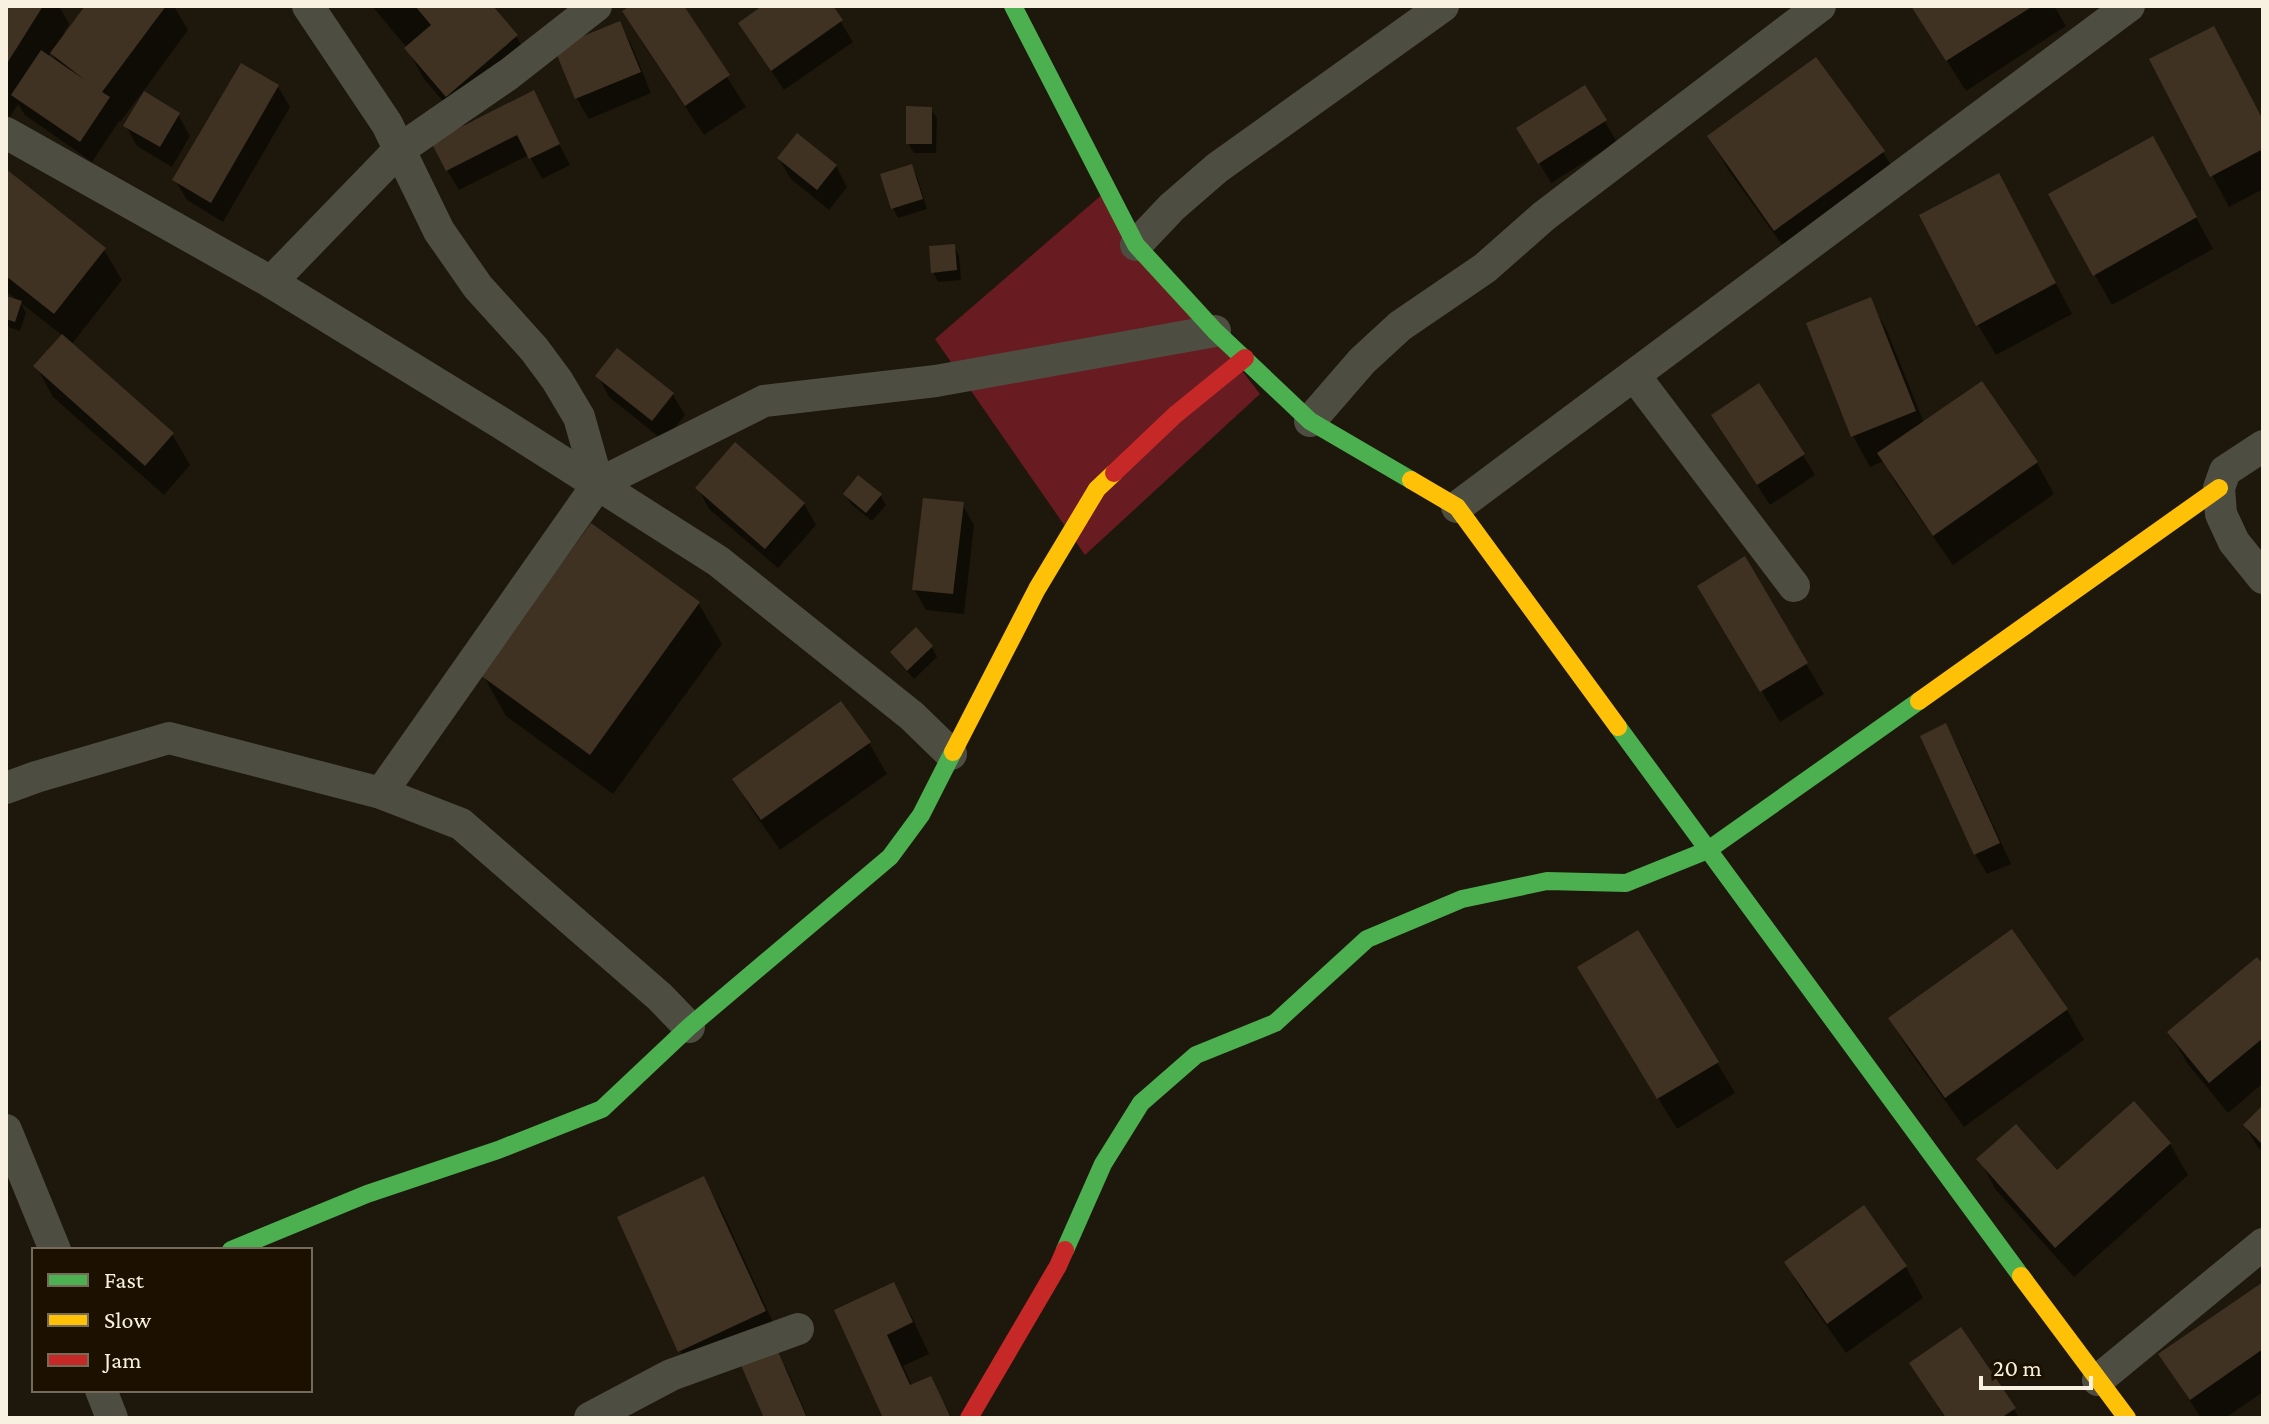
<svg xmlns="http://www.w3.org/2000/svg" width="2269" height="1424" viewBox="0 0 2269 1424" font-family="'Crimson Pro',serif">
  <style>
    .green { fill: #681b21 }
    .shadow { fill: #0007; fill-rule: evenodd }
    .building { fill: #403223 }
    .lines { fill: none; stroke-linecap: round; stroke-linejoin: round }
    .street { stroke: #4d4e41; stroke-width: 32 }
    .fast { stroke: #4caf50; stroke-width: 18 }
    .slow { stroke: #ffc107; stroke-width: 18 }
    .jam { stroke: #c62828; stroke-width: 18 }
  </style>
  <rect width="100%" height="100%" fill="#1d180b"/>
  <path class="green" d="M1105,192L1260,394L1085,555L935,339Z"/>
  <g class="shadow">
    <path d="M6,6H59L69,24L64,32L66,34L87,6H174L188,30L142,93L178,115L190,136L172,167L137,146L126,126L143,96L141,94L120,122L119,121L92,162L25,115L18,104L10,117L6,114ZM51,52L59,65L48,57Z"/>
    <path d="M372,6H490L516,36L534,67L468,123L533,93L570,165L542,179L529,155L459,190L447,170L465,127L424,79L407,48Z"/>
    <path d="M627,6H682L746,107L704,135L642,42L625,12L629,9Z"/>
    <path d="M766,6H831L853,42L784,90L753,44Z"/>
    <path d="M1912,6H2054L2066,26L1966,91Z"/>
    <path d="M619,24L631,44L651,93L589,119L577,99L557,49Z"/>
    <path d="M2151,60L2263,121V189L2229,207Z"/>
    <path d="M278,87L290,107L223,222L187,200L175,180Z"/>
    <path d="M1585,88L1617,142L1551,183L1519,129Z"/>
    <path d="M931,109L937,118L936,153H914L908,143Z"/>
    <path d="M1710,137L1883,152L1901,182L1793,260L1727,168Z"/>
    <path d="M779,159L836,166L847,187L829,210L791,179Z"/>
    <path d="M912,167L917,176L927,209L898,218L893,208Z"/>
    <path d="M2170,169L2213,249L2112,305L2095,275Z"/>
    <path d="M6,171L104,250L122,280L71,345L172,434L190,465L164,495L53,397L36,366L63,336L21,303L26,313L20,331L6,326V298L20,302L6,291Z"/>
    <path d="M2016,207L2072,314L1996,355L1978,325Z"/>
    <path d="M954,246L959,255L961,280L938,282L933,272Z"/>
    <path d="M1870,300L1887,331L1924,423L1982,384L2037,463L2054,494L1953,565L1897,485L1884,461L1870,467L1853,436Z"/>
    <path d="M598,376L673,395L685,415L664,441L609,397Z"/>
    <path d="M1725,436L1803,455L1815,475L1770,505Z"/>
    <path d="M698,488L804,504L816,525L778,568L709,509Z"/>
    <path d="M845,494L880,495L886,505L872,521L851,504Z"/>
    <path d="M962,504L974,525L964,614L926,610L914,589Z"/>
    <path d="M592,525L699,604L722,644L613,794L506,716L483,675Z"/>
    <path d="M1744,559L1824,694L1780,722L1699,586Z"/>
    <path d="M916,630L932,647L937,657L914,679L898,662L892,653Z"/>
    <path d="M1945,726L1957,746L2011,864L1987,874L1975,854Z"/>
    <path d="M869,743L887,774L780,850L752,810L734,780Z"/>
    <path d="M2263,967V1083L2228,1113L2187,1063L2169,1032Z"/>
    <path d="M1597,998L1717,1063L1735,1093L1677,1129Z"/>
    <path d="M2067,1010L2084,1040L1964,1127L1908,1049L1890,1019Z"/>
    <path d="M2134,1104L2170,1144L2188,1175L2074,1277L1996,1190L1979,1159L2057,1173Z"/>
    <path d="M2263,1108V1152L2257,1146L2245,1126Z"/>
    <path d="M703,1178L721,1209L782,1342L773,1346L787,1370L808,1418H766L741,1361L698,1382L680,1351L619,1218Z"/>
    <path d="M1863,1208L1906,1267L1923,1298L1846,1353L1804,1294L1786,1263Z"/>
    <path d="M2263,1284V1392L2225,1418H2201L2161,1355Z"/>
    <path d="M893,1285L911,1315L929,1354L903,1366L912,1386L930,1378L952,1418H886L836,1311Z"/>
    <path d="M1912,1364L2014,1409L2019,1418H1945Z"/>
  </g>
  <g class="building">
    <path d="M6,6H43L6,65Z"/>
    <path d="M85,6H166L102,92L110,97L80,142L11,95L41,50L85,80L50,53Z"/>
    <path d="M415,6H493L518,35L446,97L404,48L431,25Z"/>
    <path d="M630,6H684L730,75L685,106L622,11Z"/>
    <path d="M762,6H833L843,20L771,71L738,23Z"/>
    <path d="M1911,6H2033L1946,61Z"/>
    <path d="M620,21L641,72L575,99L554,48Z"/>
    <path d="M2214,26L2263,120V149L2210,177L2149,59Z"/>
    <path d="M1816,57L1885,151L1774,231L1707,136Z"/>
    <path d="M241,63L279,85L211,203L172,180Z"/>
    <path d="M1585,85L1607,120L1538,164L1516,128Z"/>
    <path d="M534,90L560,144L529,159L517,135L446,171L431,142Z"/>
    <path d="M144,91L180,113L160,147L123,126Z"/>
    <path d="M906,106L932,107V144H906Z"/>
    <path d="M797,133L837,165L817,190L777,158Z"/>
    <path d="M2153,136L2197,217L2093,276L2048,194Z"/>
    <path d="M912,164L923,199L891,209L880,174Z"/>
    <path d="M6,169L106,248L54,314L6,276Z"/>
    <path d="M1999,173L2056,283L1976,326L1919,215Z"/>
    <path d="M955,244L957,270L931,273L929,246Z"/>
    <path d="M6,296L22,301L15,322L6,319Z"/>
    <path d="M1871,297L1916,411L1851,437L1806,323Z"/>
    <path d="M62,334L174,433L145,466L33,366Z"/>
    <path d="M617,348L674,393L652,421L595,376Z"/>
    <path d="M1982,381L2038,462L1933,536L1877,453Z"/>
    <path d="M1759,383L1805,454L1757,485L1711,415Z"/>
    <path d="M735,442L805,503L765,549L695,488Z"/>
    <path d="M858,475L882,494L866,513L843,494Z"/>
    <path d="M923,498L964,502L953,594L912,590Z"/>
    <path d="M591,523L700,602L590,755L480,675Z"/>
    <path d="M1745,556L1808,663L1760,692L1697,586Z"/>
    <path d="M916,627L933,646L907,671L890,652Z"/>
    <path d="M841,701L871,742L761,820L732,779Z"/>
    <path d="M1946,723L2000,843L1974,855L1920,736Z"/>
    <path d="M2012,929L2068,1009L1945,1098L1888,1018Z"/>
    <path d="M1638,930L1719,1062L1657,1099L1577,967Z"/>
    <path d="M2257,957L2263,964V1038L2209,1083L2167,1032Z"/>
    <path d="M2134,1101L2171,1143L2055,1248L1976,1159L2016,1124L2057,1170Z"/>
    <path d="M2263,1105V1145L2243,1125Z"/>
    <path d="M704,1176L766,1311L678,1352L617,1217Z"/>
    <path d="M1864,1205L1907,1266L1827,1324L1784,1262Z"/>
    <path d="M894,1282L913,1322L887,1335L910,1385L931,1376L950,1416L945,1418H883L834,1310Z"/>
    <path d="M2263,1282V1349L2190,1400L2158,1354Z"/>
    <path d="M1961,1327L2016,1408L2001,1418H1946L1909,1363Z"/>
    <path d="M776,1347L807,1418H764L740,1363Z"/>
  </g>
  <g class="lines">
    <g class="street">
      <path d="M308,6L387,124L439,231L478,287L534,349L557,380L579,417L598,484"/>
      <path d="M6,133L271,282L501,423L718,561L912,716L951,754"/>
      <path d="M1136,245L1172,207L1217,168L1443,6"/>
      <path d="M271,282L399,150L509,74L596,6"/>
      <path d="M1634,375L1794,586"/>
      <path d="M1310,421L1362,361L1400,326L1485,268L1544,216L1820,6"/>
      <path d="M2263,446L2225,471L2219,488L2221,514L2234,542L2263,578"/>
      <path d="M1457,507L2129,6"/>
      <path d="M6,788L36,777L169,738L381,793L461,824L660,997L689,1027"/>
      <path d="M381,793L598,484L764,401L936,381L1215,331"/>
      <path d="M6,1130L55,1250"/>
      <path d="M2098,1380L2263,1244"/>
      <path d="M101,1390L112,1418"/>
      <path d="M590,1418L671,1375L798,1329"/>
    </g>
    <g class="fast">
      <path d="M1013,6L1136,245L1215,331L1310,421L1411,480"/>
      <path d="M1618,727L2021,1276"/>
      <path d="M231,1250L367,1194L498,1150L602,1109L689,1027L890,857L921,815L953,752"/>
      <path d="M1065,1250L1103,1164L1141,1103L1196,1055L1275,1023L1367,939L1462,899L1547,881L1626,883L1708,850L1919,701"/>
    </g>
    <g class="slow">
      <path d="M1411,480L1457,507L1618,727"/>
      <path d="M1919,701L2219,488"/>
      <path d="M953,752L1037,589L1097,489L1114,473"/>
      <path d="M2021,1276L2127,1418"/>
    </g>
    <g class="jam">
      <path d="M1114,473L1175,415L1245,358"/>
      <path d="M969,1418L1058,1266L1065,1250"/>
    </g>
  </g>
  <rect width="2269" height="1424" fill="none" stroke="#f8f1e2" stroke-width="16"/>
  <rect x="32" y="1248" width="280" height="144" fill="#1c1100" stroke="#746b5a" stroke-width="2"/>
  <rect x="48" y="1274" width="40" height="12" fill="#4caf50" stroke="#746b5a" stroke-width="2"/>
  <text x="104" y="1288" font-size="24" fill="#f8f1e2">Fast</text>
  <rect x="48" y="1314" width="40" height="12" fill="#ffc107" stroke="#746b5a" stroke-width="2"/>
  <text x="104" y="1328" font-size="24" fill="#f8f1e2">Slow</text>
  <rect x="48" y="1354" width="40" height="12" fill="#c62828" stroke="#746b5a" stroke-width="2"/>
  <text x="104" y="1368" font-size="24" fill="#f8f1e2">Jam</text>
  <path d="M1981 1376v12h110v-12" fill="none" stroke="#f8f1e2" stroke-width="4"/>
  <text x="1993" y="1376" font-size="24" fill="#f8f1e2" stroke="#1c1100" stroke-width="6" paint-order="stroke">20 m</text>
</svg>
